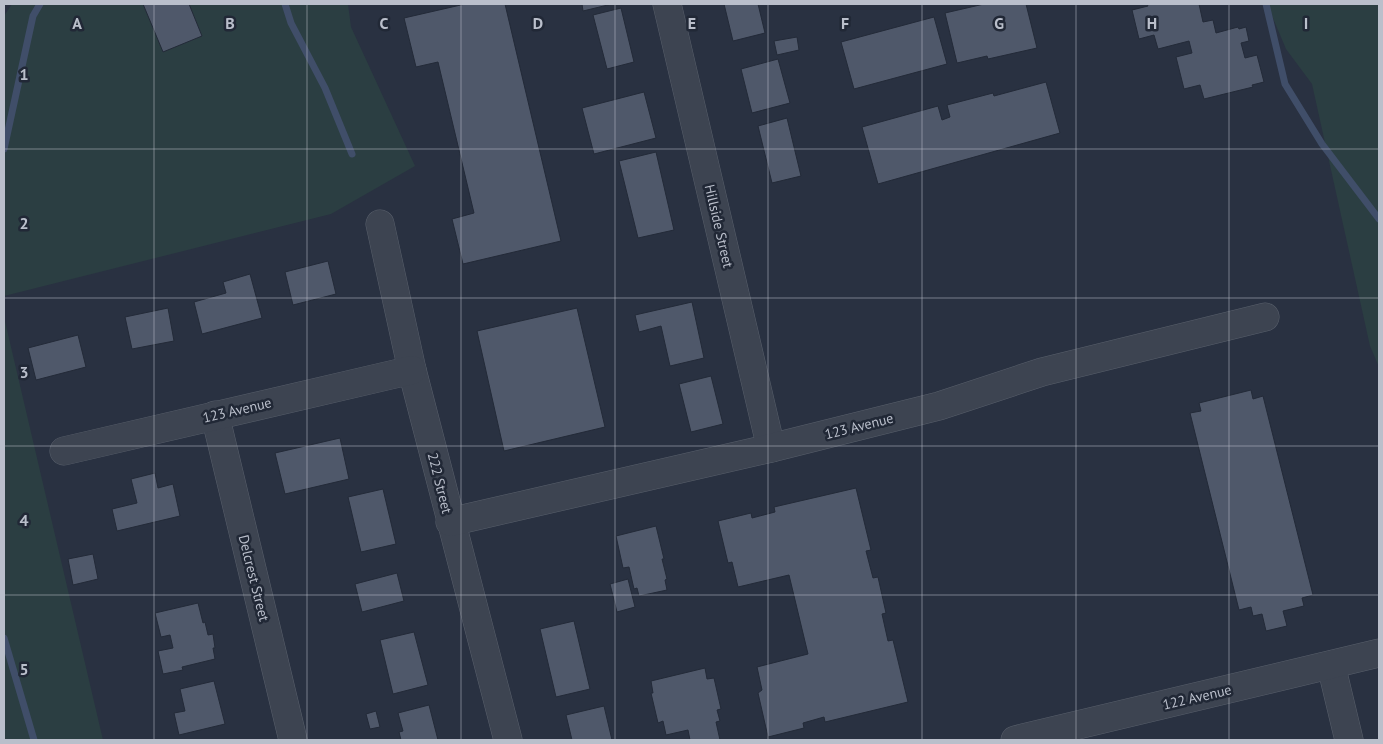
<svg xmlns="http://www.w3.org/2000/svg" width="1383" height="744" viewBox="0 0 1383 744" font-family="'PT Sans',sans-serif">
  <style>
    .green { fill: #2b3e42 }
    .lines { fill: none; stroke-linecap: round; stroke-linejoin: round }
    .stream { stroke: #404e69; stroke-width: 7 }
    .building { fill: #4f586a; stroke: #232a38 }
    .minor-casing { stroke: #585f6b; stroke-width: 29 }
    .tertiary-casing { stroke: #585f6b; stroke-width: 29 }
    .minor { stroke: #3d4451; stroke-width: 28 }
    .tertiary { stroke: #3d4451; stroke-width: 28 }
    .grid { fill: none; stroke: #babfcb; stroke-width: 1; stroke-opacity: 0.55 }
    .labels { text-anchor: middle; stroke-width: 5; stroke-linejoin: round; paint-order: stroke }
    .street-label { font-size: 14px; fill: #babfcb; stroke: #212836 }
    .grid-label { font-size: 16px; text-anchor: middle; font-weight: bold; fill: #babfcb; stroke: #212836; stroke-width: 5; stroke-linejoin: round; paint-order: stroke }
  </style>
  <rect width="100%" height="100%" fill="#293141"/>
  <g class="green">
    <path d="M12,4H348L351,27L415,166L331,214L4,296V16Z"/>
    <path d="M1267,4H1379V367L1370,346L1312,84L1286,49Z"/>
    <path d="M4,317L103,740H4Z"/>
  </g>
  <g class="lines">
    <g class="stream">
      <path d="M285,4L291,23L325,88L352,154"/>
      <path d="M1266,4L1285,84L1322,144L1379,219"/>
      <path d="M4,149L33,16L40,4"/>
      <path d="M4,638L34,740"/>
    </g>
  </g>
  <g class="building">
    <path d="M143,4H189L202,36L163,52Z"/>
    <path d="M465,4H505L561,241L463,264L452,219L474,213L438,62L416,67L404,18Z"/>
    <path d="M582,4H612L583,11Z"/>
    <path d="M724,4H758L765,33L733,41Z"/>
    <path d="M984,4H1026L1037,48L988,59L987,56L957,63L945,13Z"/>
    <path d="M1147,4H1199L1203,22L1213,20L1216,33L1238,27L1239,29L1246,27L1249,41L1241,43L1245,58L1257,55L1264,82L1252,85L1253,87L1204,99L1200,85L1184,89L1176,57L1192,53L1189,41L1158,49L1154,35L1139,39L1132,10L1148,6Z"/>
    <path d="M621,8L634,62L607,69L593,15Z"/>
    <path d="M934,17L947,64L854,89L841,42Z"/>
    <path d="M797,37L799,50L777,55L774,41Z"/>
    <path d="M778,59L790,103L752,113L741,69Z"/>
    <path d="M1046,82L1060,133L878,184L862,127L938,106L942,120L950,117L947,105L993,93L994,96Z"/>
    <path d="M644,92L656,138L594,154L582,108Z"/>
    <path d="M787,118L801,176L772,183L758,126Z"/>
    <path d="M656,152L674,230L638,238L619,161Z"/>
    <path d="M328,261L336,294L293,305L285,272Z"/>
    <path d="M250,274L262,318L202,334L194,302L226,293L223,282Z"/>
    <path d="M692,302L704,358L670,366L661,326L639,332L635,315Z"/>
    <path d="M168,308L174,341L132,349L125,317Z"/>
    <path d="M577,308L605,427L504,451L477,331Z"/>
    <path d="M78,335L86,367L36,380L28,348Z"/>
    <path d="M711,376L723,424L691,432L679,384Z"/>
    <path d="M1251,390L1253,399L1263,396L1313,595L1302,598L1304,606L1283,611L1287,626L1266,631L1262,614L1253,616L1251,607L1239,610L1190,413L1201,411L1199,403Z"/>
    <path d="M340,438L349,479L285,494L275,453Z"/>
    <path d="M155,473L158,488L173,484L180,516L117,531L112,509L137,503L131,479Z"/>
    <path d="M856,488L871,550L866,551L873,578L878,577L886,613L882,614L888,641L893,640L908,702L825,722L824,717L803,723L804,728L768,737L758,693L762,690L757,667L808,654L789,575L738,587L732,562L728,563L718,521L751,513L752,518L775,512L774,507Z"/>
    <path d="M383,489L396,544L361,552L348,497Z"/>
    <path d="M656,526L664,559H662L667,579L665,580L667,590L639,596L637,588L634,589L629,567L623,568L616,536Z"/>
    <path d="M93,554L98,579L73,585L68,559Z"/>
    <path d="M397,573L404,601L362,612L355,584Z"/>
    <path d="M628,579L635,607L617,612L610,584Z"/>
    <path d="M198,603L203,623L205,622L208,635L213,634L215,648H213L215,659L182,667L183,670L163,674L158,651L173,648L170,635L161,637L155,613Z"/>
    <path d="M574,621L590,689L556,697L540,629Z"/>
    <path d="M414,632L428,685L393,694L380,640Z"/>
    <path d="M705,668L707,679L714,678L721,709L717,710L720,721L716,722L720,740H690L688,730L666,735L663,721L658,723L651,693H653L651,681Z"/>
    <path d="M214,681L225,724L179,735L174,713L185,711L180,689Z"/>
    <path d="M429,705L438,740H401L399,732L403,731L398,713Z"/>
    <path d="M604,706L612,740H572L566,715Z"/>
    <path d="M376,711L380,727L370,729L366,714Z"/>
  </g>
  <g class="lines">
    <g class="minor-casing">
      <g id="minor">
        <path d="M667,4L771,448"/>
        <path d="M380,224L412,370L508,740"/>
        <path d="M215,415L293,740"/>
        <path d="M64,451L412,370"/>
        <path d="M450,522L771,448L939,406L1042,372L1265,317"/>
        <path d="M1331,665L1349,740"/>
      </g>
    </g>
    <g class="tertiary-casing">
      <path id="tertiary" d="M1015,740L1379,653"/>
    </g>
    <use href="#minor" class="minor"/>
    <use href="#tertiary" class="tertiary"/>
  </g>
  <path class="grid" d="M154,4V740M307,4V740M461,4V740M615,4V740M768,4V740M922,4V740M1076,4V740M1229,4V740M4,149H1379M4,298H1379M4,446H1379M4,595H1379"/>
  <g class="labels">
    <g class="street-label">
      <text transform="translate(719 226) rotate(77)" y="5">Hillside Street</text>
      <text transform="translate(237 410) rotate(-13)" y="5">123 Avenue</text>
      <text transform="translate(859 426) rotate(-14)" y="5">123 Avenue</text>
      <text transform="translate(440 483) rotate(76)" y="5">222 Street</text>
      <text transform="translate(254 578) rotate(76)" y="5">Delcrest Street</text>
      <text transform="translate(1197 697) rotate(-13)" y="5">122 Avenue</text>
    </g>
  </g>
  <g class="grid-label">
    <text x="77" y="29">A</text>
    <text x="230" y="29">B</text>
    <text x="384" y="29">C</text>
    <text x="538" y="29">D</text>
    <text x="692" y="29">E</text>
    <text x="845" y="29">F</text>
    <text x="999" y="29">G</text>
    <text x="1152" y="29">H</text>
    <text x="1306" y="29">I</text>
    <text x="24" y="80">1</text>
    <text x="24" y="229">2</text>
    <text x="24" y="378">3</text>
    <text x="24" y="526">4</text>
    <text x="24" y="675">5</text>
  </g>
  <rect width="1383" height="744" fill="none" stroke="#babfcb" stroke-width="10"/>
</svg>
